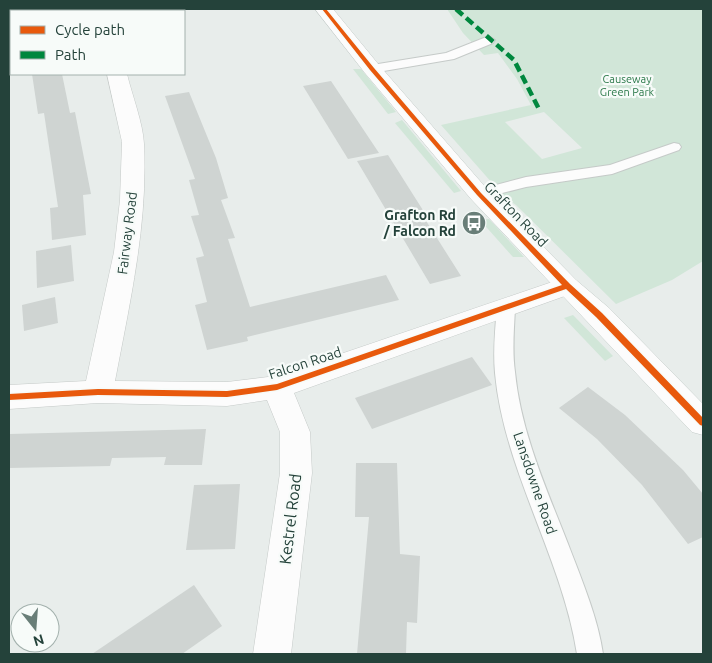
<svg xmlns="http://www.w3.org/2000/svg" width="712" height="663" viewBox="0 0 712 663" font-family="Ubuntu,sans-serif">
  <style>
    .green { fill: #d1e6d8; fill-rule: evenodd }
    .building { fill: #cfd4d2 }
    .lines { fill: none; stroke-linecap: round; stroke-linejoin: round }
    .lane-casing { stroke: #c5cac8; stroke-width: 2 }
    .street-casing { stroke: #c5cac8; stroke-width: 1 }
    .secondary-casing { stroke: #c3cbc8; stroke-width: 1 }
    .lane { fill: #fcfcfc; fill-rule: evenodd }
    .street { fill: #fcfcfc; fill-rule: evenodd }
    .secondary { fill: #fcfcfc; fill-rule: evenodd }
    .quiet { stroke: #00873e; stroke-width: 4.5; stroke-dasharray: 9 4.5; stroke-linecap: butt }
    .cycleway-casing { stroke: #f7fbf9; stroke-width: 3 }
    .cycleway { fill: #e8590c; fill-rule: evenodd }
    .labels { text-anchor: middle; stroke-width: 4.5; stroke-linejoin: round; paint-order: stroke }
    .far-park-label { font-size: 11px; fill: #2d7a4b; stroke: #f7fbf9 }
    .street-label { font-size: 14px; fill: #24423a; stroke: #f7fbf9 }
    .poi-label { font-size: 14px; font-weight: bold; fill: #24423a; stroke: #f7fbf9; text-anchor: end }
    .near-street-label { font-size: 16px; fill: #24423a; stroke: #f7fbf9 }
  </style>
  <rect width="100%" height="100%" fill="#e8edeb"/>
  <g class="green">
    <path d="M447,9H703V261L672,280L616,304L516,205L496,191L493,184L441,125L531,105L517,79L498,53L484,55L463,33ZM544,112L582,148L542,159L505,122Z"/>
    <path d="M353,69H361L396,112L388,114Z"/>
    <path d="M402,120L461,191L454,193L395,123Z"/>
    <path d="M489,219L524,257H513L480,220Z"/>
    <path d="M573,315L613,356L605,361L564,318Z"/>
  </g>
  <g class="building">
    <path d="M32,74H62L70,113L75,112L91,194L83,195L86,235L52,240L50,208L58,207L44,113L38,114Z"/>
    <path d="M331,81L379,153L348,159L303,86Z"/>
    <path d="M189,92L216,158L228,198L221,200L235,238L228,239L250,307L386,275L399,300L247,337L248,341L207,350L195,305L207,302L196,258L204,256L191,216L199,215L189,180L195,179L165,96Z"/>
    <path d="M388,155L426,215L423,216L461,276L430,284L357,161Z"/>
    <path d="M71,245L74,281L37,288L36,251Z"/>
    <path d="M55,297L58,323L24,331L22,305Z"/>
    <path d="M472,357L492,385L372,429L355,398Z"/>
    <path d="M588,387L625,415L683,470L703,494V537L688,544L642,485L597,439L559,408Z"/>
    <path d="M206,429L202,465H164L166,457L112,458L110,466L9,468V434Z"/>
    <path d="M356,463H397L400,554L420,556L417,623L407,622L406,654H357L369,517H355Z"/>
    <path d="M240,484L235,549L186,550L194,485Z"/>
    <path d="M194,585L222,626L182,654H92Z"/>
  </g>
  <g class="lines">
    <g class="lane-casing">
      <g id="lane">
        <path d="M489,36L495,40L493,43L454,59L372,73L365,69L372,65L446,53Z"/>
        <path d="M674,143L679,144L681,147L679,150L612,174L526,187L479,199L473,197L471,194L473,191L526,177L610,165Z"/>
        <path d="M506,302L512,303L515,308C514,330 512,351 515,372C521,434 548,492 570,549C583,583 598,619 603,654H577C562,557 504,471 495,373C493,351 495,330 497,308L500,303Z"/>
      </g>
    </g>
    <g class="street-casing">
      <g id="street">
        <rect x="89" y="9" width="18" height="2"/>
        <path d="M107,74H127C132,95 143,123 144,144C148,224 130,302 115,381L227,382L276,376L558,280L567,277L576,280L580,286L576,292L294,393L310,432L312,473L291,654H253L280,473V432L267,400L227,406L98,403L9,409V385L86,381L114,252L120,200L122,142Z"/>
      </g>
    </g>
    <g class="secondary-casing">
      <path id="secondary" d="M315,9H333L379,65L487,189L576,280L609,308L703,404V435L692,432L471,199L365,73Z"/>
    </g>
    <use href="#lane" class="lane"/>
    <use href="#street" class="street"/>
    <use href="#secondary" class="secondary"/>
    <path class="quiet" d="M456,9L514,60L539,109"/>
    <g class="cycleway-casing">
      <path id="cycleway" d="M322,9H326L374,68L481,193L570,284L602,313L703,418V426L700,425L596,317L566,289L277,390L227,397L98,395L9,400V394L98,389L227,391L277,384L562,285L477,195L370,70Z"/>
    </g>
    <use href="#cycleway" class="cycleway"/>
  </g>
  <defs>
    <g id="bus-disc" transform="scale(1.25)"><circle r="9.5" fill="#697e78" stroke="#f7fbf9"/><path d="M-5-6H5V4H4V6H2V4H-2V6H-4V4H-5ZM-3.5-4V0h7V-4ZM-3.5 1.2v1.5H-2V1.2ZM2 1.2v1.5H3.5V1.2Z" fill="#fff"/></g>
  </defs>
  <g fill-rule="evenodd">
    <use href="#bus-disc" x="474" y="223"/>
  </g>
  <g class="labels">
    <g class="far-park-label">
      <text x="627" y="83">Causeway<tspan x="627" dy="13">Green Park</tspan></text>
    </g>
    <g class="street-label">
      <text transform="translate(516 214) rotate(46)" y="5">Grafton Road</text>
      <text transform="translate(127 233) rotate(-83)" y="5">Fairway Road</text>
      <text transform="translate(305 363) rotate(-18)" y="5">Falcon Road</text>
      <text transform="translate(535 483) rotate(71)" y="5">Lansdowne Road</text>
    </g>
    <g class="poi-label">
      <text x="456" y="220">Grafton Rd<tspan x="456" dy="16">/ Falcon Rd</tspan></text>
    </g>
    <g class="near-street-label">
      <text transform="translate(290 519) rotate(-83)" y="6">Kestrel Road</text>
    </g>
  </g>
  <rect width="712" height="663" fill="none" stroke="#24423a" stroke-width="20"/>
  <rect x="10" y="10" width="175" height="65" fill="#f7fbf9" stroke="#a3b1ad"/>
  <rect x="20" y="26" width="25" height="8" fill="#e8590c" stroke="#a3b1ad"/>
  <text x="55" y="35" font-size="15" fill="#24423a">Cycle path</text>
  <rect x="20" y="51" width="25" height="8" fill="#00873e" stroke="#a3b1ad"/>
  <text x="55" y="60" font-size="15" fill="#24423a">Path</text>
  <g transform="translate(35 628) rotate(163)"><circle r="24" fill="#f7fbf9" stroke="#a3b1ad"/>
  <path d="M0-4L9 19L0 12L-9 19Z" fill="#697e78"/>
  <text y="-8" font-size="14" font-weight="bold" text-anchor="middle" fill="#24423a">N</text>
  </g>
</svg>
